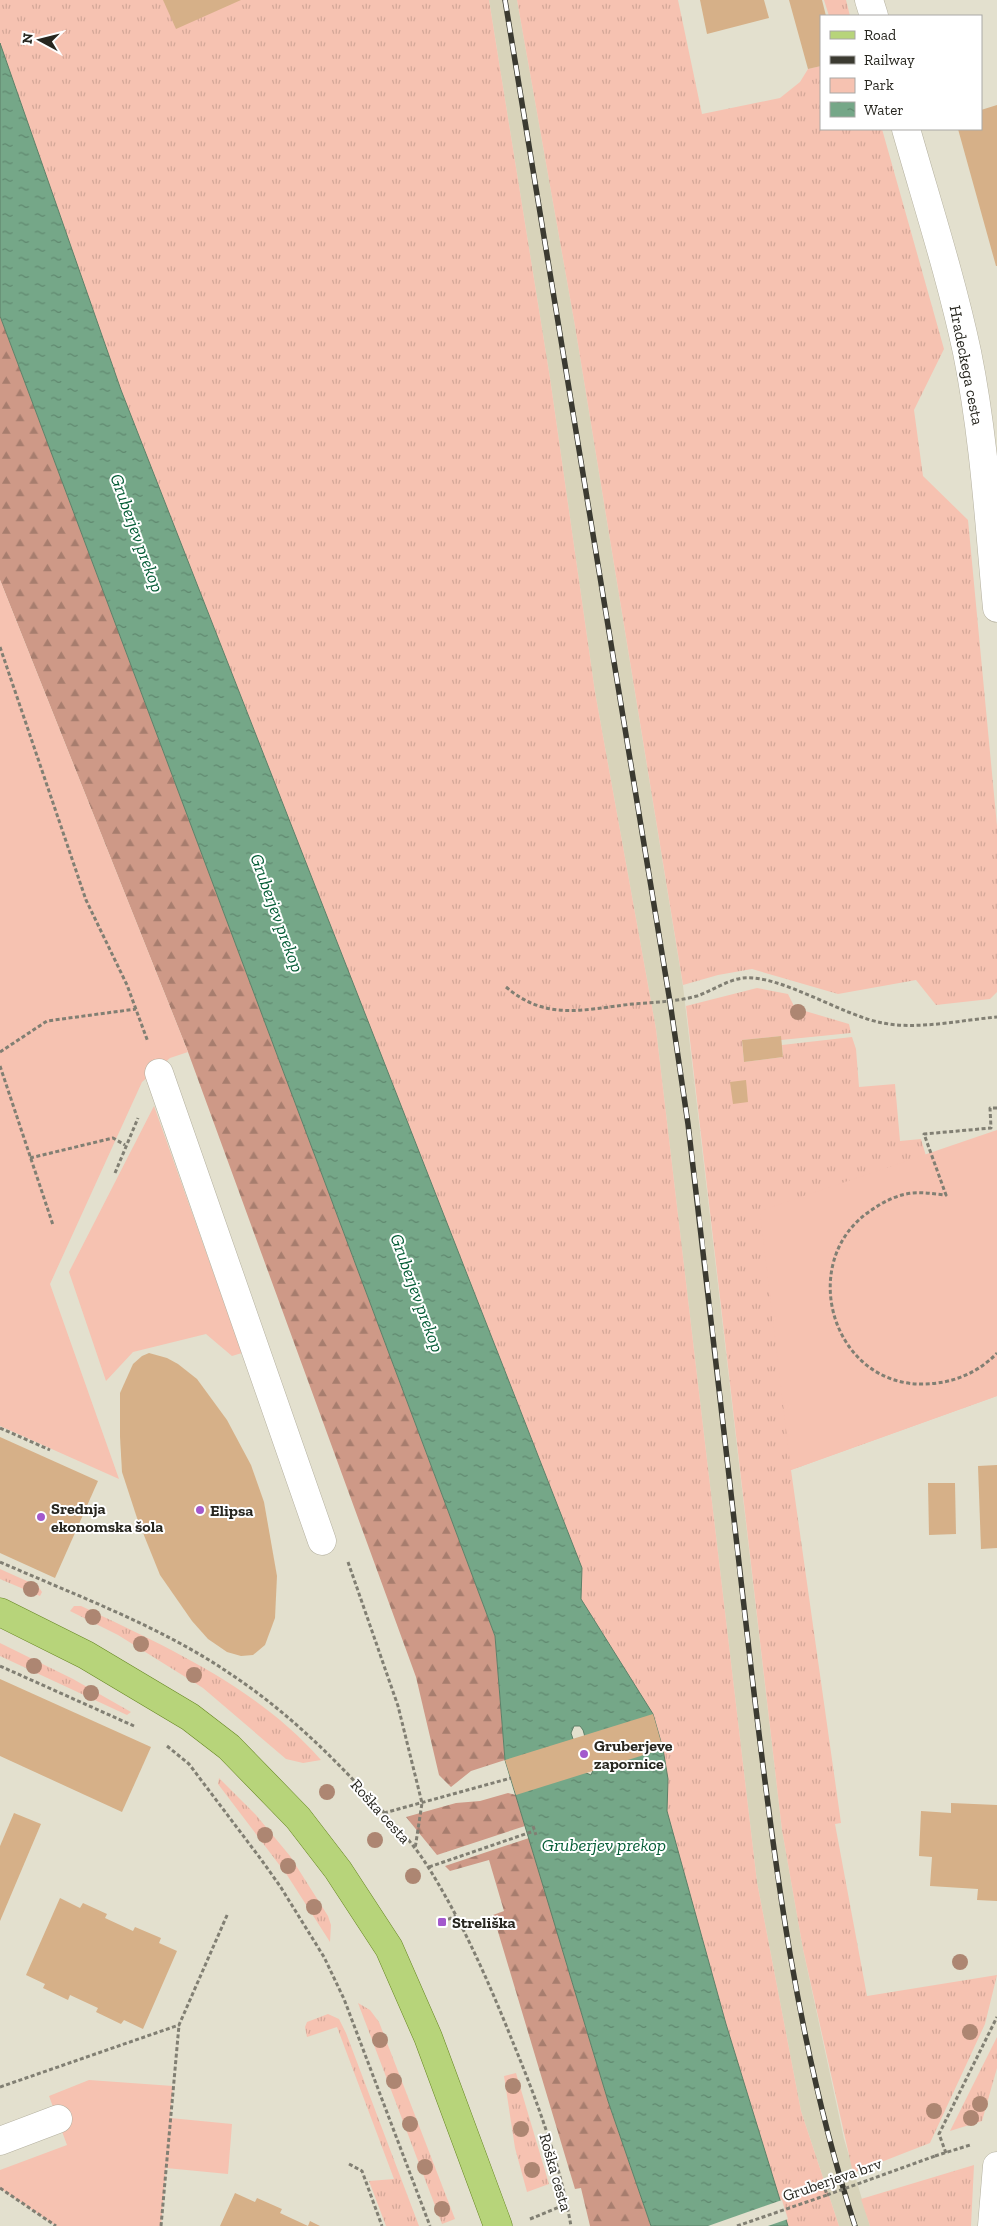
<svg xmlns="http://www.w3.org/2000/svg" width="997" height="2226" viewBox="0 0 997 2226" font-family="'Zilla Slab',serif">
  <style>
    .built { fill: #d8d3ba }
    .grass { fill: url(#grass-tufts) }
    .forest { fill: url(#forest-firs) }
    .green { fill: #f6c2b1 }
    .water { fill: url(#water-ripples); stroke: #5e8068; fill-rule: evenodd }
    .pier { fill: #e3e0ce }
    .building { fill: #d6b088 }
    .lines { fill: none; stroke-linecap: round; stroke-linejoin: round }
    .minor-casing { stroke: #b4b09f; stroke-width: 29 }
    .major-casing { stroke: #658521; stroke-width: 29 }
    .path { stroke: #817f73; stroke-width: 3; stroke-dasharray: 4 2.5; stroke-linecap: butt }
    .minor { stroke: #fff; stroke-width: 28 }
    .major { stroke: #b7d47a; stroke-width: 28 }
    .rail-casing { stroke: #3b3a31; stroke-width: 5.5 }
    .rail { stroke: #fff; stroke-width: 4; stroke-dasharray: 11; stroke-linecap: butt }
    .path-bridge { stroke: #817f73; stroke-width: 3; stroke-dasharray: 4 2.5; stroke-linecap: butt }
    .tree { fill: #ad8672 }
    .poi-dot { fill: #a359cc; stroke: #fff; stroke-width: 2 }
    .labels { text-anchor: middle; stroke-width: 4; stroke-linejoin: round; paint-order: stroke }
    .street-label { font-size: 16px; fill: #27261f; stroke: #fff }
    .poi-label { font-size: 16px; font-weight: bold; fill: #27261f; stroke: #fff; text-anchor: start }
    .water-label { font-size: 18px; font-style: italic; fill: #045d36; stroke: #fff }
  </style>
  <defs>
    <pattern id="grass-tufts" width="24" height="20" patternUnits="userSpaceOnUse" patternTransform="scale(1.25)"><rect width="24" height="20" fill="#f6c2b1"/><path d="M3 7l-1-3M5 7V3M7 7l1-3M15 17l-1-3M17 17v-4M19 17l1-3" fill="none" stroke="#d3a798"/></pattern>
    <pattern id="forest-firs" width="22" height="20" patternUnits="userSpaceOnUse" patternTransform="scale(1.25)"><rect width="22" height="20" fill="#ce9987"/><path d="M5 1l3.5 6h-7zM16 11l3.5 6h-7z" fill="#a77d6e"/></pattern>
    <pattern id="water-ripples" width="26" height="14" patternUnits="userSpaceOnUse" patternTransform="scale(1.25)"><rect width="26" height="14" fill="#75a788"/><path d="M2 4q2-2 4 0t4 0M15 11q2-2 4 0t4 0" fill="none" stroke="#60886f"/></pattern>
  </defs>
  <rect width="100%" height="100%" fill="#e3e0ce"/>
  <path class="built" d="M489,0H517L575,326L683,986L782,1830L803,1949L844,2139L870,2226H839L801,2111L757,1882L656,1029L595,692L550,378Z"/>
  <g class="grass">
    <path d="M0,0H489L550,378L595,692L656,1029L757,1882L801,2111L839,2226H788L726,2024L667,1811L668,1779L653,1714L581,1599L582,1568L121,390L0,43Z"/>
    <path d="M517,0H678L702,114L780,98L800,82L808,69L820,66L821,129H882L944,349L914,410L923,476L968,520L997,826V992L990,999L936,1005L916,980L838,994L752,969L718,975L683,985L575,326Z"/>
    <path d="M824,0H846L850,16H829Z"/>
    <path d="M757,988L788,994L795,1008L849,1024L851,1033L781,1040V1036L742,1040L744,1062L783,1057L782,1045L852,1037L856,1049L859,1087L895,1084L900,1141L921,1139L997,1396L791,1470L841,1823L835,1824L867,1996L997,1975L985,2024L930,2143L853,2173L803,1949L782,1830L686,1006Z"/>
    <path d="M0,1569L38,1586L42,1592L40,1596L0,1579Z"/>
    <path d="M74,1606H81C167,1647 257,1687 321,1760L303,1763L286,1759L203,1688L118,1635L70,1611Z"/>
    <path d="M0,1643L73,1679L131,1712L127,1715L0,1656Z"/>
    <path d="M219,1778L256,1815L290,1856L328,1916L331,1925L330,1942L287,1875L218,1784Z"/>
    <path d="M358,2003L370,2010L379,2022L455,2219L442,2224Z"/>
    <path d="M328,2014L339,2019L346,2033L419,2226H386L369,2181L394,2179L337,2027L307,2037L305,2027L307,2022Z"/>
    <path d="M997,2037V2068L982,2121L950,2131Z"/>
    <path d="M516,2073L549,2184L527,2192L515,2148L504,2076Z"/>
    <path d="M974,2165L971,2226H870L861,2199Z"/>
  </g>
  <g class="forest">
    <path d="M0,316L495,1636L505,1760L471,1771L451,1787L439,1775L416,1677L188,1052L0,580Z"/>
    <path d="M508,1793L516,1795L525,1826L437,1855L406,1817L456,1803L480,1801Z"/>
    <path d="M529,1838L608,2101L651,2226H590L581,2188L575,2189L493,1915L504,1911L489,1860L450,1871L445,1866Z"/>
  </g>
  <g class="green">
    <path d="M0,580L188,1052L170,1058L142,1082L50,1284L119,1479L0,1426Z"/>
    <path d="M154,1106L242,1353L232,1356L206,1334L133,1352L106,1381L69,1272Z"/>
    <path d="M997,1130V1396L791,1470L760,1211Z"/>
    <path d="M89,2080L173,2086L170,2118L232,2124L228,2174L166,2168L161,2226H56L0,2188V2170L67,2145L49,2096Z"/>
  </g>
  <path class="water" d="M0,43L121,390L582,1568L581,1599L653,1714L663,1749L668,1779L667,1811L726,2024L788,2226H651L608,2101L505,1760L495,1636L0,316ZM574,1726H580L583,1730L594,1768L591,1775L584,1772L571,1733Z"/>
  <path class="pier" d="M782,2200L788,2219L768,2226H708Z"/>
  <g class="building">
    <path d="M163,0H241L176,29Z"/>
    <path d="M700,0H764L769,18L707,34Z"/>
    <path d="M789,0H822L826,16H821V66L808,69Z"/>
    <path d="M997,105V266H996L958,129H981V110Z"/>
    <path d="M781,1036L783,1057L744,1062L742,1040Z"/>
    <path d="M746,1080L748,1102L733,1104L730,1082Z"/>
    <path d="M149,1353L167,1358L178,1364L197,1379L227,1420L251,1465L264,1502L277,1576L275,1618L265,1645L253,1655L241,1656L227,1652L208,1639L192,1621L160,1575L137,1518L122,1472L120,1437V1393L133,1364L142,1356Z"/>
    <path d="M0,1437L98,1481L55,1578L0,1553Z"/>
    <path d="M997,1465V1548L981,1549L978,1466Z"/>
    <path d="M928,1483H955L956,1534L929,1535Z"/>
    <path d="M0,1679L151,1747L122,1812L0,1756Z"/>
    <path d="M653,1714L663,1749L516,1795L505,1760Z"/>
    <path d="M951,1803L997,1805V1901L977,1900L978,1889L930,1886L932,1857L919,1856L921,1811L951,1813Z"/>
    <path d="M14,1813L41,1824L0,1921V1846Z"/>
    <path d="M60,1898L80,1908L83,1903L107,1914L105,1918L133,1931L135,1927L161,1938L159,1943L177,1951L143,2029L124,2020L121,2024L96,2012L98,2008L70,1995L68,2000L43,1988L45,1984L26,1975Z"/>
    <path d="M235,2193L255,2202L257,2198L282,2209L280,2213L308,2226L310,2221L320,2226H220Z"/>
  </g>
  <g class="lines">
    <g class="minor-casing">
      <g id="minor">
        <path d="M869,0L874,16"/>
        <path d="M906,129C927,203 951,277 967,352C984,436 989,522 997,608"/>
        <path d="M159,1073L322,1541"/>
        <path d="M0,2141L58,2119"/>
        <path d="M992,2226L997,2166"/>
      </g>
    </g>
    <g class="major-casing">
      <path id="major" d="M0,1612L86,1655L190,1717L229,1747L298,1818L338,1870L389,1948L428,2037L498,2226"/>
    </g>
    <g class="path">
      <path d="M0,647L86,900L127,985L148,1042"/>
      <path d="M506,987C547,1022 585,1009 633,1004C655,1002 675,1002 697,996C712,991 727,980 743,978C780,974 843,1016 883,1023C919,1030 961,1020 997,1017"/>
      <path d="M0,1052L47,1021L136,1009"/>
      <path d="M0,1066L53,1225"/>
      <path d="M997,1108H990L991,1128L924,1134L946,1195C934,1194 923,1192 912,1193C896,1195 883,1202 870,1211C795,1262 833,1388 926,1384C953,1383 978,1373 997,1353"/>
      <path d="M30,1158L113,1138L125,1145"/>
      <path d="M115,1173L138,1118"/>
      <path d="M0,1428L50,1450"/>
      <path d="M0,1562C75,1595 162,1627 229,1673C284,1709 330,1754 374,1802C394,1823 415,1845 430,1870C464,1925 490,1985 514,2045C538,2103 560,2164 571,2226"/>
      <path d="M348,1562L398,1706L422,1803L415,1849"/>
      <path d="M0,1666L134,1726"/>
      <path d="M167,1746L189,1764L260,1858L280,1886L324,1957L344,1999L430,2226"/>
      <path d="M384,1813L511,1778"/>
      <path d="M533,1826L536,1835"/>
      <path d="M429,1867L534,1831"/>
      <path d="M442,1922L456,1916"/>
      <path d="M0,2087L179,2025L228,1913"/>
      <path d="M946,2153L939,2134L997,2017"/>
      <path d="M935,2156L970,2145"/>
      <path d="M349,2164L362,2171L382,2226"/>
      <path d="M0,2188L56,2226"/>
      <path d="M530,2219L567,2204"/>
      <path d="M161,2226L179,2025"/>
      <path d="M737,2226L827,2195L825,2189L833,2186L835,2192"/>
    </g>
    <use href="#minor" class="minor"/>
    <use href="#major" class="major"/>
    <g class="rail-casing">
      <path id="rail" d="M505,0L670,1002L688,1124C711,1308 730,1492 752,1676C774,1861 797,2048 855,2226"/>
    </g>
    <use href="#rail" class="rail"/>
    <path class="path-bridge" d="M827,2195L935,2156"/>
  </g>
  <g class="tree">
    <circle cx="798" cy="1012" r="8"/>
    <circle cx="31" cy="1589" r="8"/>
    <circle cx="93" cy="1617" r="8"/>
    <circle cx="141" cy="1644" r="8"/>
    <circle cx="34" cy="1666" r="8"/>
    <circle cx="194" cy="1675" r="8"/>
    <circle cx="91" cy="1693" r="8"/>
    <circle cx="327" cy="1792" r="8"/>
    <circle cx="265" cy="1835" r="8"/>
    <circle cx="375" cy="1840" r="8"/>
    <circle cx="288" cy="1866" r="8"/>
    <circle cx="413" cy="1876" r="8"/>
    <circle cx="314" cy="1907" r="8"/>
    <circle cx="960" cy="1962" r="8"/>
    <circle cx="970" cy="2032" r="8"/>
    <circle cx="380" cy="2040" r="8"/>
    <circle cx="394" cy="2081" r="8"/>
    <circle cx="513" cy="2086" r="8"/>
    <circle cx="980" cy="2104" r="8"/>
    <circle cx="934" cy="2111" r="8"/>
    <circle cx="971" cy="2118" r="8"/>
    <circle cx="410" cy="2124" r="8"/>
    <circle cx="521" cy="2129" r="8"/>
    <circle cx="425" cy="2167" r="8"/>
    <circle cx="532" cy="2170" r="8"/>
    <circle cx="442" cy="2209" r="8"/>
  </g>
  <g class="poi-dot">
    <circle cx="200" cy="1510" r="5"/>
    <circle cx="41" cy="1517" r="5"/>
    <circle cx="584" cy="1754" r="5"/>
    <rect x="437" y="1917" width="10" height="10" rx="2.5"/>
  </g>
  <g class="labels">
    <g class="street-label">
      <text transform="translate(967 365) rotate(79)" y="6">Hradeckega cesta</text>
      <text transform="translate(381 1811) rotate(48)" y="6">Roška cesta</text>
      <text transform="translate(556 2172) rotate(74)" y="6">Roška cesta</text>
      <text transform="translate(832 2179) rotate(-19)" y="6">Gruberjeva brv</text>
    </g>
    <g class="poi-label">
      <text x="51" y="1514">Srednja<tspan x="51" dy="18">ekonomska šola</tspan></text>
      <text x="210" y="1516">Elipsa</text>
      <text x="594" y="1751">Gruberjeve<tspan x="594" dy="18">zapornice</tspan></text>
      <text x="452" y="1928">Streliška</text>
    </g>
    <g class="water-label">
      <text transform="translate(137 533) rotate(70)" y="6">Gruberjev prekop</text>
      <text transform="translate(277 913) rotate(70)" y="6">Gruberjev prekop</text>
      <text transform="translate(417 1293) rotate(70)" y="6">Gruberjev prekop</text>
      <text x="604" y="1851">Gruberjev prekop</text>
    </g>
  </g>
  <rect x="820" y="15" width="162" height="115" fill="#ffffff" stroke="#a9a8a5"/>
  <rect x="830" y="31" width="25" height="8" fill="#b7d47a" stroke="#a9a8a5"/>
  <text x="864" y="40" font-size="15" fill="#27261f">Road</text>
  <rect x="830" y="56" width="25" height="8" fill="#3b3a31" stroke="#a9a8a5"/>
  <text x="864" y="65" font-size="15" fill="#27261f">Railway</text>
  <rect x="830" y="78" width="25" height="15" fill="#f6c2b1" stroke="#a9a8a5"/>
  <text x="864" y="90" font-size="15" fill="#27261f">Park</text>
  <rect x="830" y="102" width="25" height="15" fill="url(#water-ripples)" stroke="#a9a8a5"/>
  <text x="864" y="115" font-size="15" fill="#27261f">Water</text>
  <g transform="translate(40 40) rotate(277)" stroke="#ffffff" stroke-width="4" paint-order="stroke">
  <path d="M0-4L9 19L0 12L-9 19Z" fill="#27261f"/>
  <text y="-8" font-size="14" font-weight="bold" text-anchor="middle" fill="#27261f">N</text>
  </g>
</svg>
